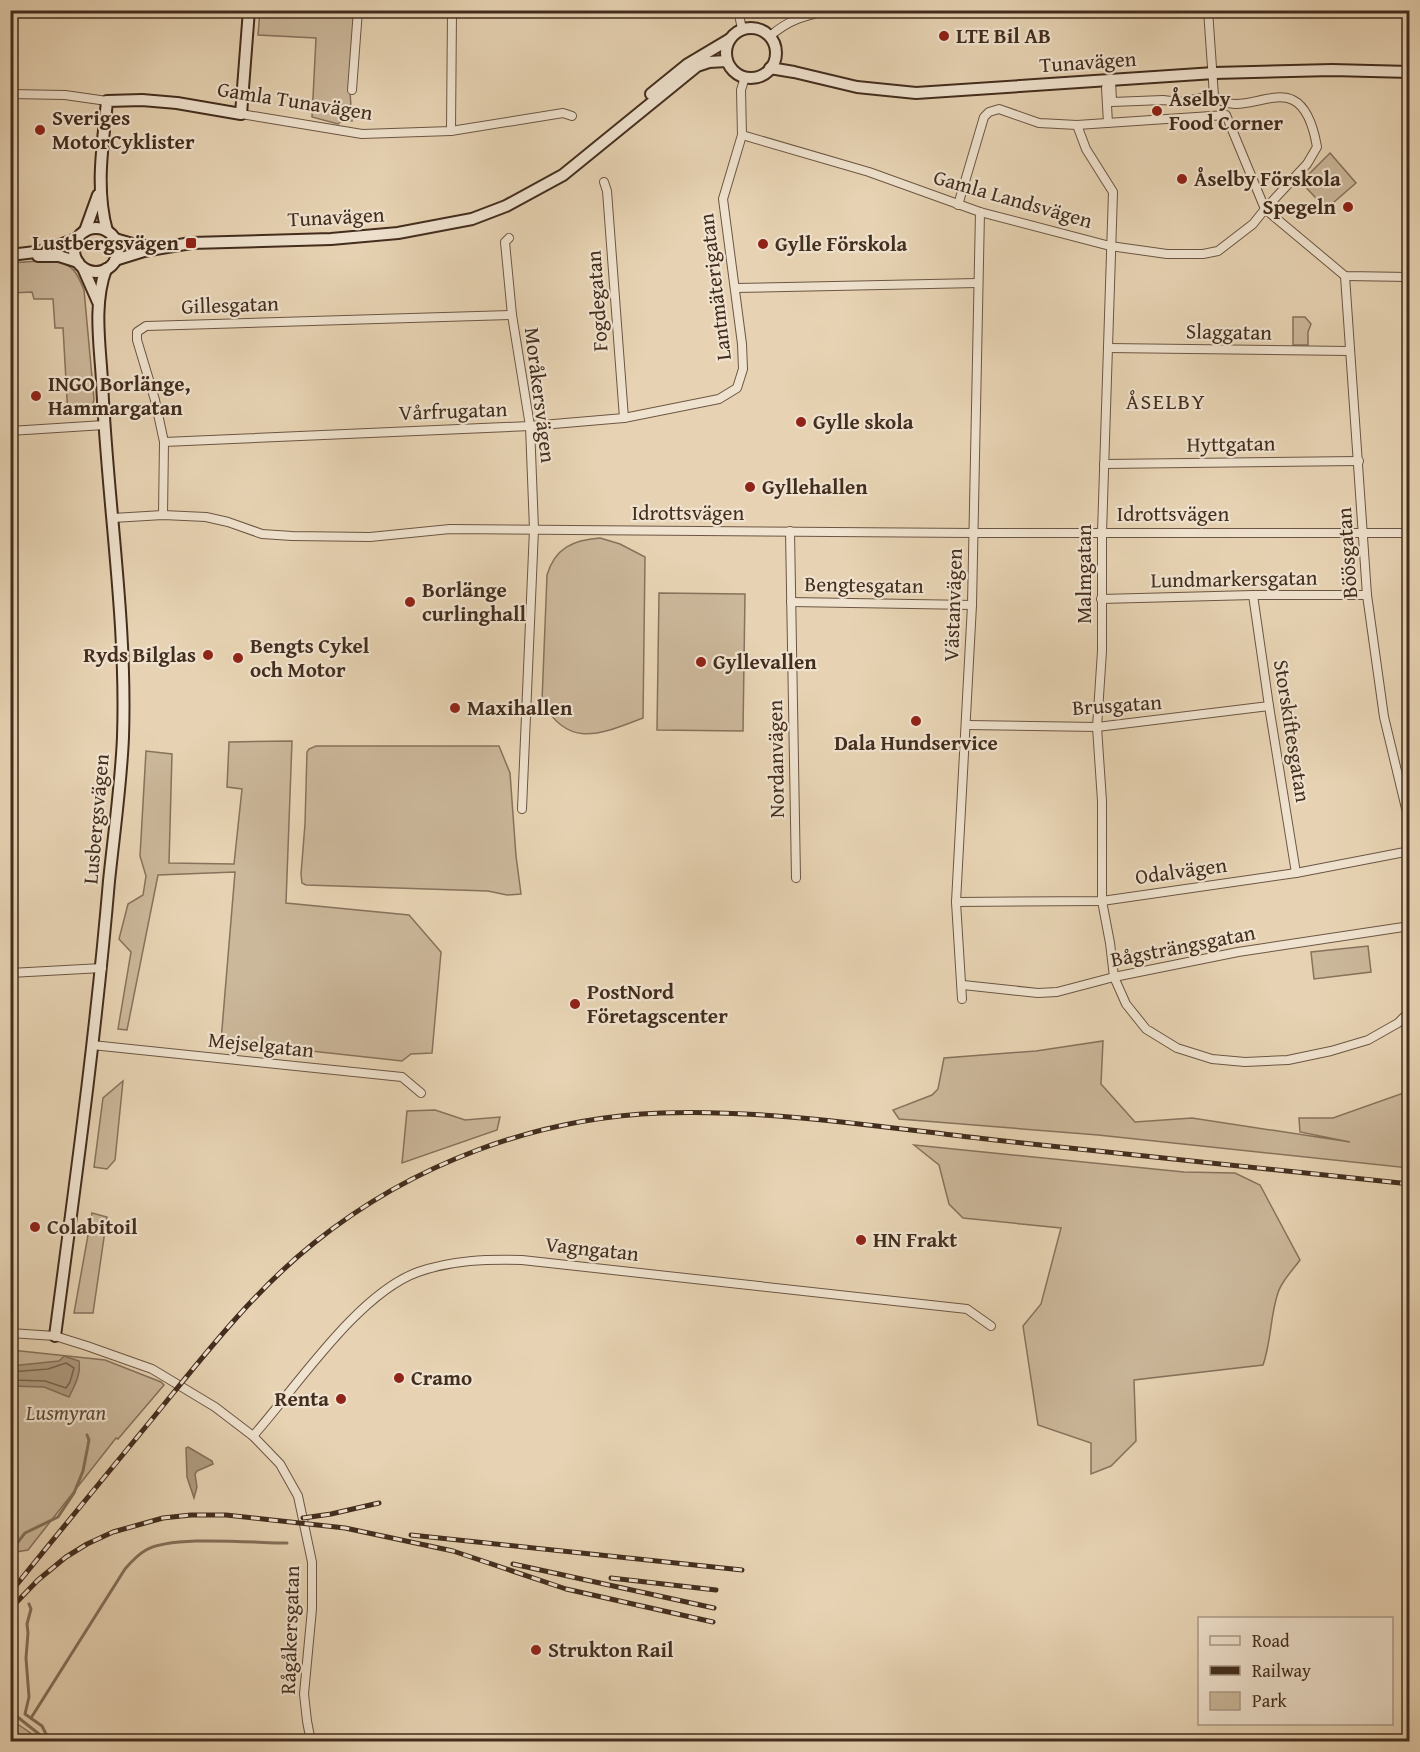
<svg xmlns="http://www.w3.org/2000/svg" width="1420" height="1752" viewBox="0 0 1420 1752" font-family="'Gentium Book Plus',serif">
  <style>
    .green { fill: #cbb79a; stroke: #87725c; stroke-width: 1.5 }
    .water { fill: #af9b80; stroke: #846f59; stroke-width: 1.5 }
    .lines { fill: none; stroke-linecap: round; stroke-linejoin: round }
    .shore { stroke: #79644f; stroke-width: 1.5 }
    .stream { stroke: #846f59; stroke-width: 3 }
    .street-casing { stroke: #6c5643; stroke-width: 10 }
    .secondary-casing { stroke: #432d1e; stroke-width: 14 }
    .street { stroke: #efe2ce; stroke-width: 8 }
    .secondary { stroke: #efe2ce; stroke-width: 10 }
    .rail-casing { stroke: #432d1e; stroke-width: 5 }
    .rail { stroke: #efe2ce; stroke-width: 3; stroke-dasharray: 9; stroke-linecap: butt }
    .poi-dot { fill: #8f2418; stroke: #efe2ce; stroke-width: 2 }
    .labels { text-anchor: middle; stroke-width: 4.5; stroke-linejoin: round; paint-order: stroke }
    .poi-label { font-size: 21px; font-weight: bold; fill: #432d1e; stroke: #efe2ce; text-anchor: start }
    .street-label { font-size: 21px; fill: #432d1e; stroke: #efe2ce }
    .park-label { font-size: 21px; font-style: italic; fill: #5e4937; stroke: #efe2ce }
    .neighbourhood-label { font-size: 22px; letter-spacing: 1.5px; fill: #432d1e; stroke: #efe2ce }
  </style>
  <rect width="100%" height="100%" fill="#e7d3b3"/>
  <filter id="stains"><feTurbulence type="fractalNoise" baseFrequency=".00333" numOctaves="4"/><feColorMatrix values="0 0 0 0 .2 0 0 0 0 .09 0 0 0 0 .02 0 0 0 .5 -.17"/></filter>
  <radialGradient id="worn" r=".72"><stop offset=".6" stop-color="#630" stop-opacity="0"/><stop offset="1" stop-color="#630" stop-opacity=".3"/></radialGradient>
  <g class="green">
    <path d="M260,11H354L350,92L352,121L343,120L338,124L312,117L316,38L258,35Z"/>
    <path d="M1330,153L1356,183L1326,209L1301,182Z"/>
    <path d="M54,260C73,265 77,272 84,290L94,399L92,410L84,415L68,416L63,328H55L53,299H34L32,292L11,293L10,263Z"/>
    <path d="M1293,317H1305L1311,324L1308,332V345H1293Z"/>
    <path d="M600,538L620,544L645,557L643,718C601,734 568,750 542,701L547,575C555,548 573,540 600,538Z"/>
    <path d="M659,593L745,594L743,731L657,730Z"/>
    <path d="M292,741L286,903L409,915L441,952L432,1053L411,1054L402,1061L221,1041L235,872L158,875L127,1030L118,1029L131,952L119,939L128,904L143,895L146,876L140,856L146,751L172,754L169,863L234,864L242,789L227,787L229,742Z"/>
    <path d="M316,746H499L510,773L516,856L521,894L507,895L488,891L306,885L302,883L301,874L305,824L307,752L309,749Z"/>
    <path d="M1368,946L1371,972L1314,979L1311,952Z"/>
    <path d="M1103,1041L1101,1084L1135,1122L1192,1118L1350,1142L1300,1132L1299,1118H1333L1409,1091V1168L1098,1135L899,1119L893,1110L932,1095L938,1089L944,1058L1036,1051Z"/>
    <path d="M123,1081L115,1160L107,1169L94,1167L103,1098Z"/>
    <path d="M435,1110L465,1120L500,1117L497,1130L402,1163L407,1111Z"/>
    <path d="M914,1145L1184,1172L1235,1173L1260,1185L1300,1260C1292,1271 1280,1283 1277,1296C1270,1319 1271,1343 1263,1365L1134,1380L1136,1441L1111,1466L1091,1474V1443L1038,1425L1023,1326L1041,1304L1061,1228L963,1218L949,1204L939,1165Z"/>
    <path d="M92,1213L107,1217L93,1313H74Z"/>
    <path d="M11,1350L105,1360L161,1382L164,1385L118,1439L116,1438L28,1550L16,1552L11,1561Z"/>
    <path d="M10,1719L38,1738L41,1741H11Z"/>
  </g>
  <g class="water">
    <path d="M64,1356L79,1361C81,1374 75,1385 69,1397L44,1387L11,1386V1366L59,1361Z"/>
    <path d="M188,1447L212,1461L213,1464L197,1471L195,1474L197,1487L194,1498L187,1477L186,1448Z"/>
  </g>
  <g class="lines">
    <path class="shore" d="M10,1372L48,1369L66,1363L74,1368L70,1382L66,1388L45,1381L10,1380"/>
    <g class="stream">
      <path d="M10,1552L25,1533L58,1517L74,1493L83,1471L89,1440L87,1435"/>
      <path d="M29,1604L31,1609L27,1624L28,1633L26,1658L29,1697L25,1714L42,1726L50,1742"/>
      <path d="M10,1711L49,1742"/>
      <path d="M31,1718L125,1569C131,1562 137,1555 146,1550C173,1535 254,1543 287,1543"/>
    </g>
    <g class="street-casing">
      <g id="street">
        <path d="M738,10L742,29"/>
        <path d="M770,36C790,19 804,16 830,10"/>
        <path d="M1111,80L1112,102L1163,100L1179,102L1214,96"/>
        <path d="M1106,88L1108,123"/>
        <path d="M352,90L358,10"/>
        <path d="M10,94L65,95L107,101"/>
        <path d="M241,114L362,134L451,131L563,113L572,116"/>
        <path d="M1077,125L1086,149L1113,192L1102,533V651L1097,727L1102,801V901L1110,943L1114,977L1126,1004L1146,1029L1177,1048L1212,1059L1245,1062L1288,1060L1331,1051L1368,1040L1398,1023L1410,1011"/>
        <path d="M451,131L452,10"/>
        <path d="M742,135L869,172L980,212L1110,246L1167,254H1203L1218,251L1253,224L1265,209L1345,276L1410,277"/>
        <path d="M604,182L607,191L624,418"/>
        <path d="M958,205L984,117L989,112L999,109L1039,123L1077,125L1226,115L1265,209L1307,164L1317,147C1301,54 1248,126 1214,96L1208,10"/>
        <path d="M509,238L505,242L512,315L530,426L534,529L522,809"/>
        <path d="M1345,276L1367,595L1384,717L1410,825"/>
        <path d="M735,288L978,283"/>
        <path d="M1108,348L1350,351"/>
        <path d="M10,431L104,425"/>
        <path d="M164,442L530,426L624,418L719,399L737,388L743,369L742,344L723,199L742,135L741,90L745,77"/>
        <path d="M1104,464L1359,461"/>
        <path d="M163,515L164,442L155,400L137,340V332L146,326L512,315"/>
        <path d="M113,518L163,515L206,517L228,522L262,534L292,536L370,537L450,529L974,533H1410"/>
        <path d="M790,531L796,878"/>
        <path d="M1253,595L1269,706L1296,873"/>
        <path d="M1101,599L1253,595H1367"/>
        <path d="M791,602L972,605"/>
        <path d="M967,725L1097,727L1269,706"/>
        <path d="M956,902L1102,901L1296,873L1410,851"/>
        <path d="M10,973L102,968"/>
        <path d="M963,985L1038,993L1057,992L1114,977L1238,952L1410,926"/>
        <path d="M962,999L956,902L972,605L980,212"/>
        <path d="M92,1045L402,1077L421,1093"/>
        <path d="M10,1333L55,1336L87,1346L152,1369L215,1407L253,1436L280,1464L298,1496L312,1562V1609L304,1694L307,1721L311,1742"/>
        <path d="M253,1436C296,1388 357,1294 418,1272C452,1260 487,1259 522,1260L967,1309L991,1326"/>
      </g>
    </g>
    <g class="secondary-casing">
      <g id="secondary">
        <circle cx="751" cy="53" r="25"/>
        <path d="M770,68L794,72L857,87L916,93L1214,73L1332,70L1410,72"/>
        <path d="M651,94L688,64L730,39"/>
        <circle cx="96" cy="250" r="22"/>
        <path d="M85,231L98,195"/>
        <path d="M107,231C95,189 103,144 107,101L142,100L177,103L241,114L249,10"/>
        <path d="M115,239L136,245L151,247"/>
        <path d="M10,255L44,251L78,238"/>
        <path d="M38,256H59L78,262"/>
        <path d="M115,260L144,251L191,243L331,239L398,233L472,219L506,206L563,175L697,66L709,62L727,61"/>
        <path d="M83,268L98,302"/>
        <path d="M55,1336C75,1185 96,1034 109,881C114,833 121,785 123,737C127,618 107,500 102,381C100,345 93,304 106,269"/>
      </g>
    </g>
    <use href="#street" class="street"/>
    <use href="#secondary" class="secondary"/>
    <g class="rail-casing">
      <g id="rail">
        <path d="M303,1518L331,1514L379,1503"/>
        <path d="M411,1535L742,1570"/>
        <path d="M513,1564L714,1608"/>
        <path d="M611,1578L716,1590"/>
        <path d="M10,1593C58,1533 108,1473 157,1413C206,1353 254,1291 314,1243C412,1164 535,1118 661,1113C769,1109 887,1128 995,1140C1133,1155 1271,1169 1410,1184"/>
        <path d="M10,1609L38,1580L66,1557L87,1544L113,1532L163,1518L191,1515H226L345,1528L453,1551L566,1589L713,1622"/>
      </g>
    </g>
    <use href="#rail" class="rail"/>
  </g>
  <g class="poi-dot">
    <circle cx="944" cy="36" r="6"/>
    <circle cx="1157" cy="111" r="6"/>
    <circle cx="40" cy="130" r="6"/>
    <circle cx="1182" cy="179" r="6"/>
    <circle cx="1348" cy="207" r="6"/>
    <rect x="185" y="237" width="12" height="12" rx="3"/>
    <circle cx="763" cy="244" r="6"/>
    <circle cx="36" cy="396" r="6"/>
    <circle cx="801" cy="422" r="6"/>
    <circle cx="750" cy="487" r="6"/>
    <circle cx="410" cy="602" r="6"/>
    <circle cx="208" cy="655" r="6"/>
    <circle cx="238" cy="658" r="6"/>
    <circle cx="701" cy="662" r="6"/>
    <circle cx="455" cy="708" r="6"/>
    <circle cx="916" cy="721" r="6"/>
    <circle cx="575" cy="1004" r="6"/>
    <circle cx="35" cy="1227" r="6"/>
    <circle cx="861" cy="1240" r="6"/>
    <circle cx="399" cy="1378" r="6"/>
    <circle cx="341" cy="1399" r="6"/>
    <circle cx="536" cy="1650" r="6"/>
  </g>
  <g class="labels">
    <g class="poi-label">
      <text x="956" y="43">LTE Bil AB</text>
      <text x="1169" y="106">Åselby<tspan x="1169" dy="24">Food Corner</tspan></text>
      <text x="52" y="125">Sveriges<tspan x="52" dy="24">MotorCyklister</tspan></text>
      <text x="1194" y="186">Åselby Förskola</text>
      <text x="1336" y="214" text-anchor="end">Spegeln</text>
      <text x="179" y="250" text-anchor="end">Lustbergsvägen</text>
      <text x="775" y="251">Gylle Förskola</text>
      <text x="48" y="391">INGO Borlänge,<tspan x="48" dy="24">Hammargatan</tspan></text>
      <text x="813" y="429">Gylle skola</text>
      <text x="762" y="494">Gyllehallen</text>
      <text x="422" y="597">Borlänge<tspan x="422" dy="24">curlinghall</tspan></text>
      <text x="250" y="653">Bengts Cykel<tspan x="250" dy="24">och Motor</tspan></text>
      <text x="196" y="662" text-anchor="end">Ryds Bilglas</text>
      <text x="713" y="669">Gyllevallen</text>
      <text x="467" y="715">Maxihallen</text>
      <text x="916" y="750" text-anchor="middle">Dala Hundservice</text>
      <text x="587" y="999">PostNord<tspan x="587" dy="24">Företagscenter</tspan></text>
      <text x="47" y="1234">Colabitoil</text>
      <text x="873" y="1247">HN Frakt</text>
      <text x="411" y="1385">Cramo</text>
      <text x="329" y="1406" text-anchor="end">Renta</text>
      <text x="548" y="1657">Strukton Rail</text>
    </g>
    <g class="street-label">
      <text transform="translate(1088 62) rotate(-4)" y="7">Tunavägen</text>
      <text transform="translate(295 101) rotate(9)" y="7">Gamla Tunavägen</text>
      <text transform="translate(1013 199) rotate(16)" y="7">Gamla Landsvägen</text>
      <text transform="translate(336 217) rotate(-3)" y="7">Tunavägen</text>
      <text transform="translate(715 287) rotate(-97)" y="7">Lantmäterigatan</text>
      <text transform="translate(597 301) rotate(-94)" y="7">Fogdegatan</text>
      <text transform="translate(230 305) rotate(-2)" y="7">Gillesgatan</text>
      <text transform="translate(1229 332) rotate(1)" y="7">Slaggatan</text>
      <text transform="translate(540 395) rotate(83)" y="7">Moråkersvägen</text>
      <text transform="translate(453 411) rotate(-2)" y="7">Vårfrugatan</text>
      <text transform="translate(1231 444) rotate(-1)" y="7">Hyttgatan</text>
      <text x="688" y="520">Idrottsvägen</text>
      <text x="1173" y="521">Idrottsvägen</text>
      <text transform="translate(1347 553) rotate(-94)" y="7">Böösgatan</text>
      <text transform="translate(1084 574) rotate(-90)" y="7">Malmgatan</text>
      <text transform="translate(1234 579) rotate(-1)" y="7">Lundmarkersgatan</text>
      <text transform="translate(864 585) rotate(1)" y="7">Bengtesgatan</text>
      <text transform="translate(953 605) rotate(-88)" y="7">Västanvägen</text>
      <text transform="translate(1117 705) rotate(-4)" y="7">Brusgatan</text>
      <text transform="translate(1292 731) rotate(81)" y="7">Storskiftesgatan</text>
      <text transform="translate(776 759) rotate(-91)" y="7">Nordanvägen</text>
      <text transform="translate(96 819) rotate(-85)" y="7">Lusbergsvägen</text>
      <text transform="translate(1181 871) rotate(-8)" y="7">Odalvägen</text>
      <text transform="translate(1183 946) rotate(-11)" y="7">Bågsträngsgatan</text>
      <text transform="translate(261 1045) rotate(6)" y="7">Mejselgatan</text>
      <text transform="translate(592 1249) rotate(6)" y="7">Vagngatan</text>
      <text transform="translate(290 1630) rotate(-88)" y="7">Rågåkersgatan</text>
    </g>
    <g class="park-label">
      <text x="66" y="1420">Lusmyran</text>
    </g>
    <g class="neighbourhood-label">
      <text x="1166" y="409">ÅSELBY</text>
    </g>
  </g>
  <rect width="1420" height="1752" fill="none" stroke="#e7d3b3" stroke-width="36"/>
  <rect x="12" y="12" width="1396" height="1728" fill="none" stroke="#432d1e" stroke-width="3"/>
  <rect x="18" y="18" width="1384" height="1716" fill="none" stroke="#432d1e" stroke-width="1.5"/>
  <rect x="1198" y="1617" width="195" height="108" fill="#efe2ce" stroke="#aa9a88" stroke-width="1.5"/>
  <rect x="1210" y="1636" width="30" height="9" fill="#efe2ce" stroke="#aa9a88" stroke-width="1.5"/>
  <text x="1252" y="1647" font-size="18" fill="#432d1e">Road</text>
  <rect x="1210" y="1666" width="30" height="9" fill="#432d1e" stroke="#aa9a88" stroke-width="1.5"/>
  <text x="1252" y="1677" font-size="18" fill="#432d1e">Railway</text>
  <rect x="1210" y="1692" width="30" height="18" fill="#cbb79a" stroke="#aa9a88" stroke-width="1.5"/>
  <text x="1252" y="1707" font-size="18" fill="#432d1e">Park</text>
  <rect width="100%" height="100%" filter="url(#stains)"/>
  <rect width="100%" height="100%" fill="url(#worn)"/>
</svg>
